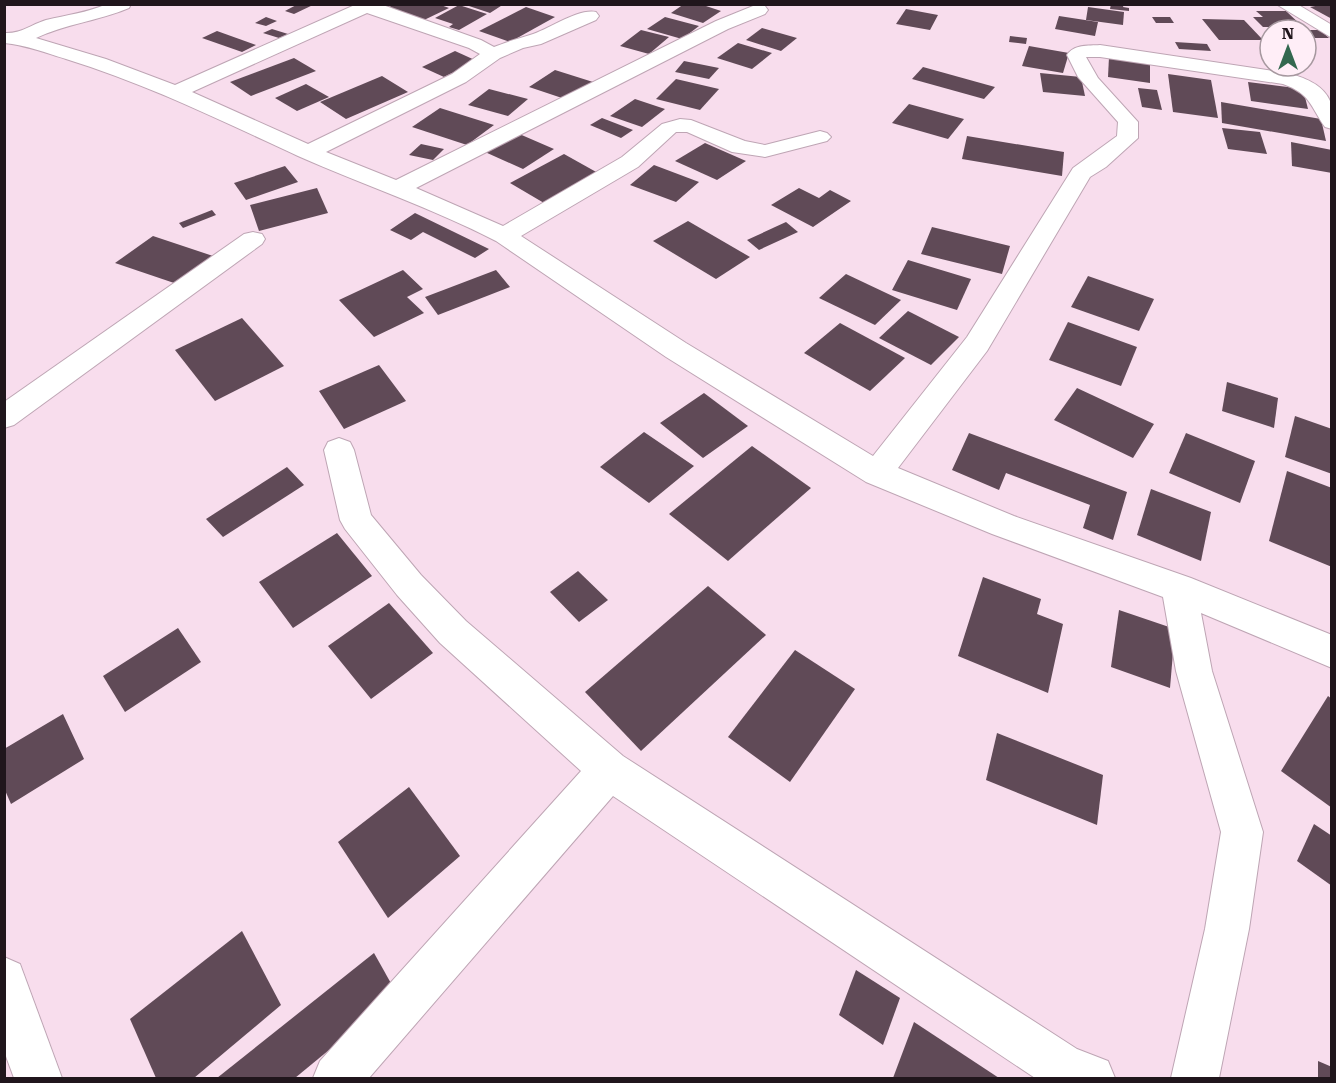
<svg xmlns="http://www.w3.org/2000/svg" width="1336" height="1083" viewBox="0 0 1336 1083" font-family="'Roboto Serif',serif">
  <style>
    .building { fill: #604a57 }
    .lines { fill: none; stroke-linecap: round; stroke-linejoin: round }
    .minor-casing { stroke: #bea5b4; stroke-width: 2 }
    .minor { fill: #fff; fill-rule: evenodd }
  </style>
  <rect width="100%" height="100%" fill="#f8dded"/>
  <g class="building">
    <path d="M298,4H315L294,14L285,11Z"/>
    <path d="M395,4H438L449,8L422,21L387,8Z"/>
    <path d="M463,4H504L490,13Z"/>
    <path d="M684,4H700L721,11L703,23L671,13Z"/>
    <path d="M1111,4H1124L1123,7L1129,8V11L1110,9Z"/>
    <path d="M1326,4H1332V19L1310,7Z"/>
    <path d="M459,5L487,14L459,30L449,27L453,24L435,18Z"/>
    <path d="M526,7L555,17L510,42L479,31Z"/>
    <path d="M1088,7L1124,12L1123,25L1086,20Z"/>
    <path d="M906,9L938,15L930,30L896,24Z"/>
    <path d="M1256,11H1286L1303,27H1263L1253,17H1263Z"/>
    <path d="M1059,16L1098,22L1095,36L1055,29Z"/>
    <path d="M266,17L277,21L266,26L255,23Z"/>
    <path d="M665,17L699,26L682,39L647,29Z"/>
    <path d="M1152,17H1170L1174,23H1156Z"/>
    <path d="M1202,19L1244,20L1263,40H1219Z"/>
    <path d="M762,28L797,38L781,51L746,40Z"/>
    <path d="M272,29L288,34L279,38L263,33Z"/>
    <path d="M641,30L669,37L649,54L620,46Z"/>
    <path d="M1306,30H1320L1329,38H1306Z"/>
    <path d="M217,31L256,45L242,52L202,38Z"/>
    <path d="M1010,36L1027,38L1026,44L1009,42Z"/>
    <path d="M1175,42L1207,44L1211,51L1179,49Z"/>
    <path d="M738,43L772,53L752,69L717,58Z"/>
    <path d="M1029,46L1069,53L1063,73L1022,66Z"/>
    <path d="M455,51L477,61L444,77L422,67Z"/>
    <path d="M1109,57L1150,62V83L1108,77Z"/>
    <path d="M294,58L316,71L251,96L230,82Z"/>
    <path d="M684,61L719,68L709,79L675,72Z"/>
    <path d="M923,67L995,87L984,99L912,79Z"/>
    <path d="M555,70L593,82L568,100L529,87Z"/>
    <path d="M1040,73L1081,77L1085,96L1043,92Z"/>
    <path d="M1168,74L1211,80L1218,118L1173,112Z"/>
    <path d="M382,76L408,92L346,119L320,102Z"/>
    <path d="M676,79L719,89L700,110L656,99Z"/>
    <path d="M1248,82L1303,89L1308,109L1251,101Z"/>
    <path d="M306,84L329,97L297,111L275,98Z"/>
    <path d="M1138,88L1157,90L1162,110L1142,107Z"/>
    <path d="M489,89L528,99L508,116L468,105Z"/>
    <path d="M635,99L665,109L642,127L610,116Z"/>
    <path d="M1221,102L1321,119L1326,141L1222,123Z"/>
    <path d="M909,104L964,119L948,139L892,123Z"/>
    <path d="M440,108L494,125L467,145L412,127Z"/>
    <path d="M602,118L633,130L621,138L590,125Z"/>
    <path d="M1222,128L1260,132L1267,154L1228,149Z"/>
    <path d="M517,133L554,149L523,169L485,152Z"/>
    <path d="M967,136L1064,152L1062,176L962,159Z"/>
    <path d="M1291,142L1332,150V173L1292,166Z"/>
    <path d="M705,143L746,161L717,180L675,161Z"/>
    <path d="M421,144L444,149L433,160L409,155Z"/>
    <path d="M564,154L598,173L544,203L510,183Z"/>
    <path d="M654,165L699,182L676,202L630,185Z"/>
    <path d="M285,166L298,182L246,200L234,183Z"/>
    <path d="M317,188L328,213L259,231L250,205Z"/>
    <path d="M799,188L819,198L830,190L851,201L813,227L771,205Z"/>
    <path d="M212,210L216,215L183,228L179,223Z"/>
    <path d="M415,213L489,249L475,258L423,232L411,240L390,230Z"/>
    <path d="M688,221L750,257L716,279L653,241Z"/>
    <path d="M786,222L798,232L759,250L747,240Z"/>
    <path d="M932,227L1010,246L1002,274L921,254Z"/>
    <path d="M153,236L216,257L180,285L115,263Z"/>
    <path d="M908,260L971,279L957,310L892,290Z"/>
    <path d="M403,270L423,289L407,297L424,313L374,337L339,300Z"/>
    <path d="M496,270L510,287L438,315L425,297Z"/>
    <path d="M846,274L901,300L875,325L819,298Z"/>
    <path d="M1088,276L1154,299L1139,331L1071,307Z"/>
    <path d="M908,311L959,337L931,365L879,338Z"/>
    <path d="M242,318L284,366L215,401L175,350Z"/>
    <path d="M1068,322L1137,347L1121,386L1049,360Z"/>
    <path d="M840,323L905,358L870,391L804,353Z"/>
    <path d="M379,365L406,401L344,429L319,391Z"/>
    <path d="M1227,382L1278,398L1274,428L1222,411Z"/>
    <path d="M1077,388L1154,424L1133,458L1054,420Z"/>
    <path d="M704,393L748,426L703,458L660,423Z"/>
    <path d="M1295,416L1332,429V474L1285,457Z"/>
    <path d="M644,432L694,466L649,503L600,467Z"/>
    <path d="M969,433L1127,492L1113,540L1083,528L1090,505L1006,473L999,490L952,470Z"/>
    <path d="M1186,433L1255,461L1240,503L1169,473Z"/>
    <path d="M752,446L811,488L728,561L669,514Z"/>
    <path d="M287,467L304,485L223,537L206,519Z"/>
    <path d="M1287,471L1332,488V567L1269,541Z"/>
    <path d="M1151,489L1211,512L1201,561L1137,535Z"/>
    <path d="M337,533L372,576L293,628L259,582Z"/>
    <path d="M578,571L608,600L579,622L550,592Z"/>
    <path d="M983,577L1041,599L1037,614L1063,624L1048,693L958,656Z"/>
    <path d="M708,586L766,635L641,751L585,692Z"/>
    <path d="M389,603L433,653L371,699L328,646Z"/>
    <path d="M1119,610L1175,629L1170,688L1111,667Z"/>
    <path d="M178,628L201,662L125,712L103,676Z"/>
    <path d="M795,650L855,689L790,782L728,737Z"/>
    <path d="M1328,696L1332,699V808L1281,771Z"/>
    <path d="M63,714L84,759L11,804L4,788V749Z"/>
    <path d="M997,733L1103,775L1097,825L986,780Z"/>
    <path d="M409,787L460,856L388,918L338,842Z"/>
    <path d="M1314,824L1332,836V886L1297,861Z"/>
    <path d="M242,931L281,1005L194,1078H156L130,1019Z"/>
    <path d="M374,953L397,994L295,1078H217Z"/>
    <path d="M856,970L900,998L883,1045L839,1015Z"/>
    <path d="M914,1022L999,1078H893Z"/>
    <path d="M1318,1061L1332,1067V1078H1318Z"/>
  </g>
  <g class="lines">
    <g class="minor-casing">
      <g id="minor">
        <path d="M107,4H131L129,8C98,21 65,24 36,38L106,59L175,85L357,4H380L481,40L494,47C506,42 517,39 530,35C548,30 578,8 596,12L599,16L596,20L541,44L523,48L500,58L466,82L326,152L396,180L716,21L753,6H765L768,10L765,14L728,29L416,188L503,226L622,157L662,124L680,119L691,120L745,141L765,145L820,131L827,133L831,137L827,141L765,157L732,152L687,132H676L638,167L521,236L686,343L873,456L967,337L1073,168L1117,136L1118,122L1078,77L1067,55C1074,44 1088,46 1100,45L1287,73C1303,77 1323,84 1330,101C1334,108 1332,121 1332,129L1325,127C1310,106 1311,94 1283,84L1100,57H1086L1098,78L1138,122V138L1106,167L1090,177L987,351L898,468L1014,516L1191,578L1332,635V668L1201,613L1212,671L1263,832L1249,929L1219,1078H1171L1205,929L1221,832L1176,671L1163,597L992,534L866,482L666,357L496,241C432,208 364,185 298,156C222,121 147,84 66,59C46,53 26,45 4,43V33C21,34 30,25 46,20C66,15 87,13 107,4ZM367,13L469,48L480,54L452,74L308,144L192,92Z"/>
        <path d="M1276,4H1297L1332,25V38Z"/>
        <path d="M253,232L262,234L265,239L262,244L14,425L4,428V402L244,234Z"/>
        <path d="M339,438L350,442L354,450L371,515L421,575L466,621L623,756L1077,1049L1108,1061L1115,1078H1035L613,796L369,1078H313L320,1061L581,771L440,643L397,595L345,529L340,520L324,450L328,442Z"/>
        <path d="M4,957L20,964L62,1078H14L4,1051Z"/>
      </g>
    </g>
    <use href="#minor" class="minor"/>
  </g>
  <rect width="1336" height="1083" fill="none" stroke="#20161c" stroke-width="12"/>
  <g transform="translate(1288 48)"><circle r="28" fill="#ffeef7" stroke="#a6989f" stroke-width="1.5"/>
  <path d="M0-4.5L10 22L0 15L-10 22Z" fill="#33684f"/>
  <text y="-9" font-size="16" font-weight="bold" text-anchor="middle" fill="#20161c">N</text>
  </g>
</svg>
